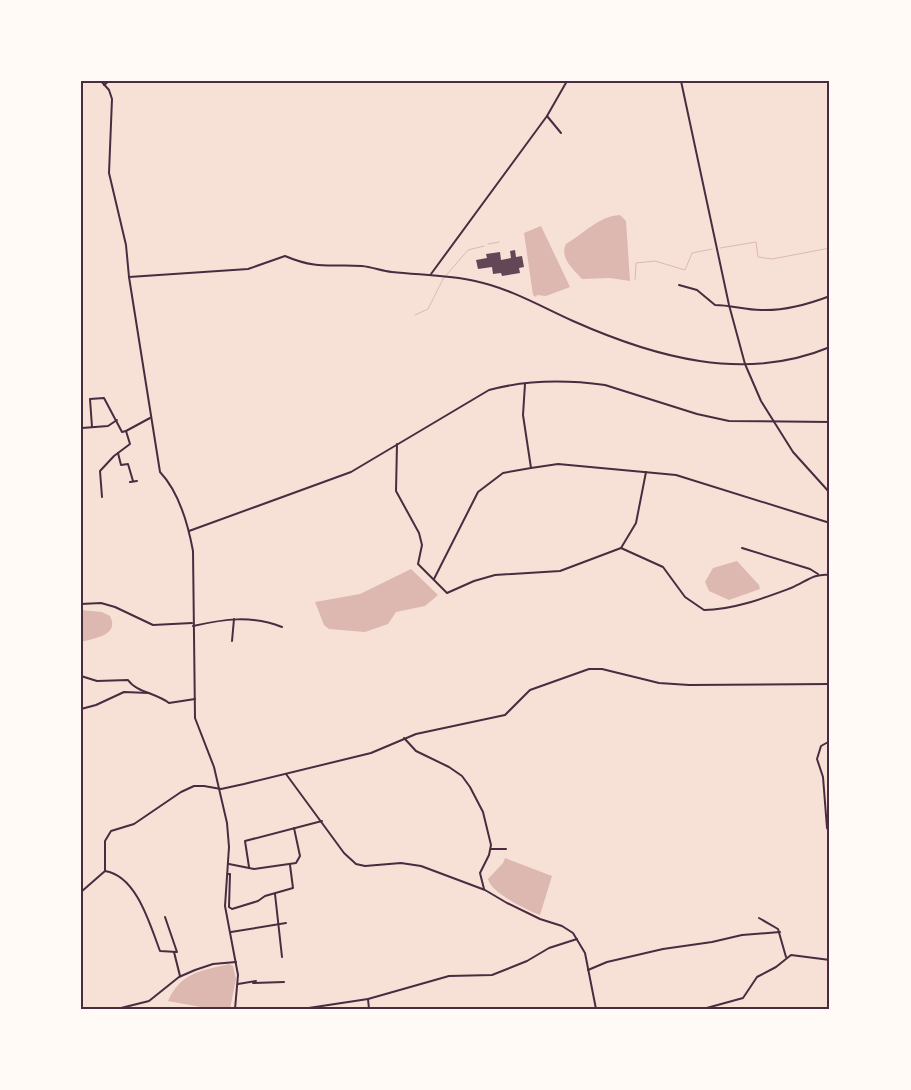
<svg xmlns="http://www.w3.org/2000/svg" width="911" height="1090" viewBox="0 0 911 1090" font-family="Georgia,serif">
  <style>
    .water { fill: #dcb8b0 }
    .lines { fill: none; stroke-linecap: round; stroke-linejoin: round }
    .stream { stroke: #dcb8b0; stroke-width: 1 }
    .building { fill: #644757 }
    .minor { stroke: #4a2c40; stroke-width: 2 }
    .neatline { fill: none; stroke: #4a2c40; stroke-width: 2 }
  </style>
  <rect width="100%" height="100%" fill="#f7e1d7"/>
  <g class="water">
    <path d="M620,215L626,221L630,281L610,278L582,279C574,270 559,258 566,244C583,234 599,216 620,215Z"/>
    <path d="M541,226L570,287L546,296L537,295L536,297L533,295L524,233Z"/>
    <path d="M737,561L759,585L760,589L729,600L709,591L705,582L713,568Z"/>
    <path d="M411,569L438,595L425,606L396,612L388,624L365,632L329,629L324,625L315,602L360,594Z"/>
    <path d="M81,610L102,612L110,616C120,635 95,638 81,642Z"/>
    <path d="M505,858L552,876L540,915C527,910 491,893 488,879L503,863Z"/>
    <path d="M229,964L233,966L236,979L230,1009L206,1008L168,1001C181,972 201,971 229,964Z"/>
  </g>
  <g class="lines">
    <g class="stream">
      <path d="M488,244L499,242"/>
      <path d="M720,248L756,242L758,257L772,259L830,248"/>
      <path d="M635,280L636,263L655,261L685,270L692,253L712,249"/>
      <path d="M415,315L428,309L443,279L468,250L484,246"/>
    </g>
  </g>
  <path class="building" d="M515,250L516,257L522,256L524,267L519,268L520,273L502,276L501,273L493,274L492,267L478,269L476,260L487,258L486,254L500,252L501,260L511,258L510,251Z"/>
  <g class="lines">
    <g class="minor">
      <path d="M101,81L109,90L112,99L109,173L126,245L129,277L160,472C179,492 188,524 193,551L195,718L214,767L227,823L229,847L225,906L238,975L235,1009"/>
      <path d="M681,81L729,305L745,364L761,401L793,452L830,493"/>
      <path d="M104,85L109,81"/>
      <path d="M547,116L561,133"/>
      <path d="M431,274L547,116L567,81"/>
      <path d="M129,277L248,269L285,256C318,270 330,264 362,266C372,267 382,271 392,272C420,275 448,275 475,281C509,288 542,307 573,321C654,357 744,383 830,347"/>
      <path d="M679,285L697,290L715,305C731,305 745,310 761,310C784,311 809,304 830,296"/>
      <path d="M525,384L523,415L531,468"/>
      <path d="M92,427L90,399L104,398L122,432L126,431"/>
      <path d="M82,428L108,426L117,420"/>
      <path d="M397,444L396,491L419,533L422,545L418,564L447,593L474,581L495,575L560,571L621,548L636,523L646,472"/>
      <path d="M118,453L121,465L128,464L133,481"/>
      <path d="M130,482L137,481"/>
      <path d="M102,497L100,471L114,456L130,444L126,431L150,418"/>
      <path d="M189,531L351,472L489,390C526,380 568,380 605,385L697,414L729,421L830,422"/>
      <path d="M621,548L663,567L685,597L704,610C733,610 764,598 791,588C806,582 813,573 830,575"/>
      <path d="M742,548L810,569L818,574"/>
      <path d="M434,579L478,492L503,473L531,468L558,464L676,475L830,523"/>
      <path d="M81,604L101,603L115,607L153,625L192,623"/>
      <path d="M193,626C224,619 251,615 282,627"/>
      <path d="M232,641L234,619"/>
      <path d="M81,676L97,681L128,680C136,692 156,693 169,703L195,699"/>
      <path d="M81,709L96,705L124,692L149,693"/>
      <path d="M404,738L416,751L449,767L462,776L470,787L483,812L491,845L489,855L480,873L484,889"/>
      <path d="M830,741L821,746L817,759L823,777L827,828L830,833"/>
      <path d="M286,774L344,853L356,864L365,866L401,863L421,866L485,890L507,903L540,919L562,926L573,933L585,953L596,1009"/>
      <path d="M491,849H506"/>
      <path d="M229,864L254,869L296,863L300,856L294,828"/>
      <path d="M249,867L245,841L322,821"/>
      <path d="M105,871C137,876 150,925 160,951L177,952L165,917"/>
      <path d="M228,874H230L229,907L232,909L258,901L265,896L293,888L290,865"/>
      <path d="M830,886V887"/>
      <path d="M81,892L105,871V841L111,831L134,824L181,792L194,786H204L221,789L244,784L371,753L416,734L505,715L530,690L589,669H602L659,683L689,685L830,684"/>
      <path d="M275,894L282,957"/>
      <path d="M759,918L778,929L786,957"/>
      <path d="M231,932L286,923"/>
      <path d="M174,952L180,976"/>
      <path d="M588,970L607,962L663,949L712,942L742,935L780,932"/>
      <path d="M253,983L284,982"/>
      <path d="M238,984L256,981"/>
      <path d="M368,999L369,1009"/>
      <path d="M117,1009L149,1001L179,977L195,970L213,964L236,962"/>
      <path d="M302,1009L368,999L449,976L492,975L527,961L549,948L577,939"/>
      <path d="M703,1009L743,998L757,977L776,967L791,955L830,960"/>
    </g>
  </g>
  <rect width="911" height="1090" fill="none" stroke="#fffaf5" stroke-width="165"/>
  <rect x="82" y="82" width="746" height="926" class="neatline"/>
</svg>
